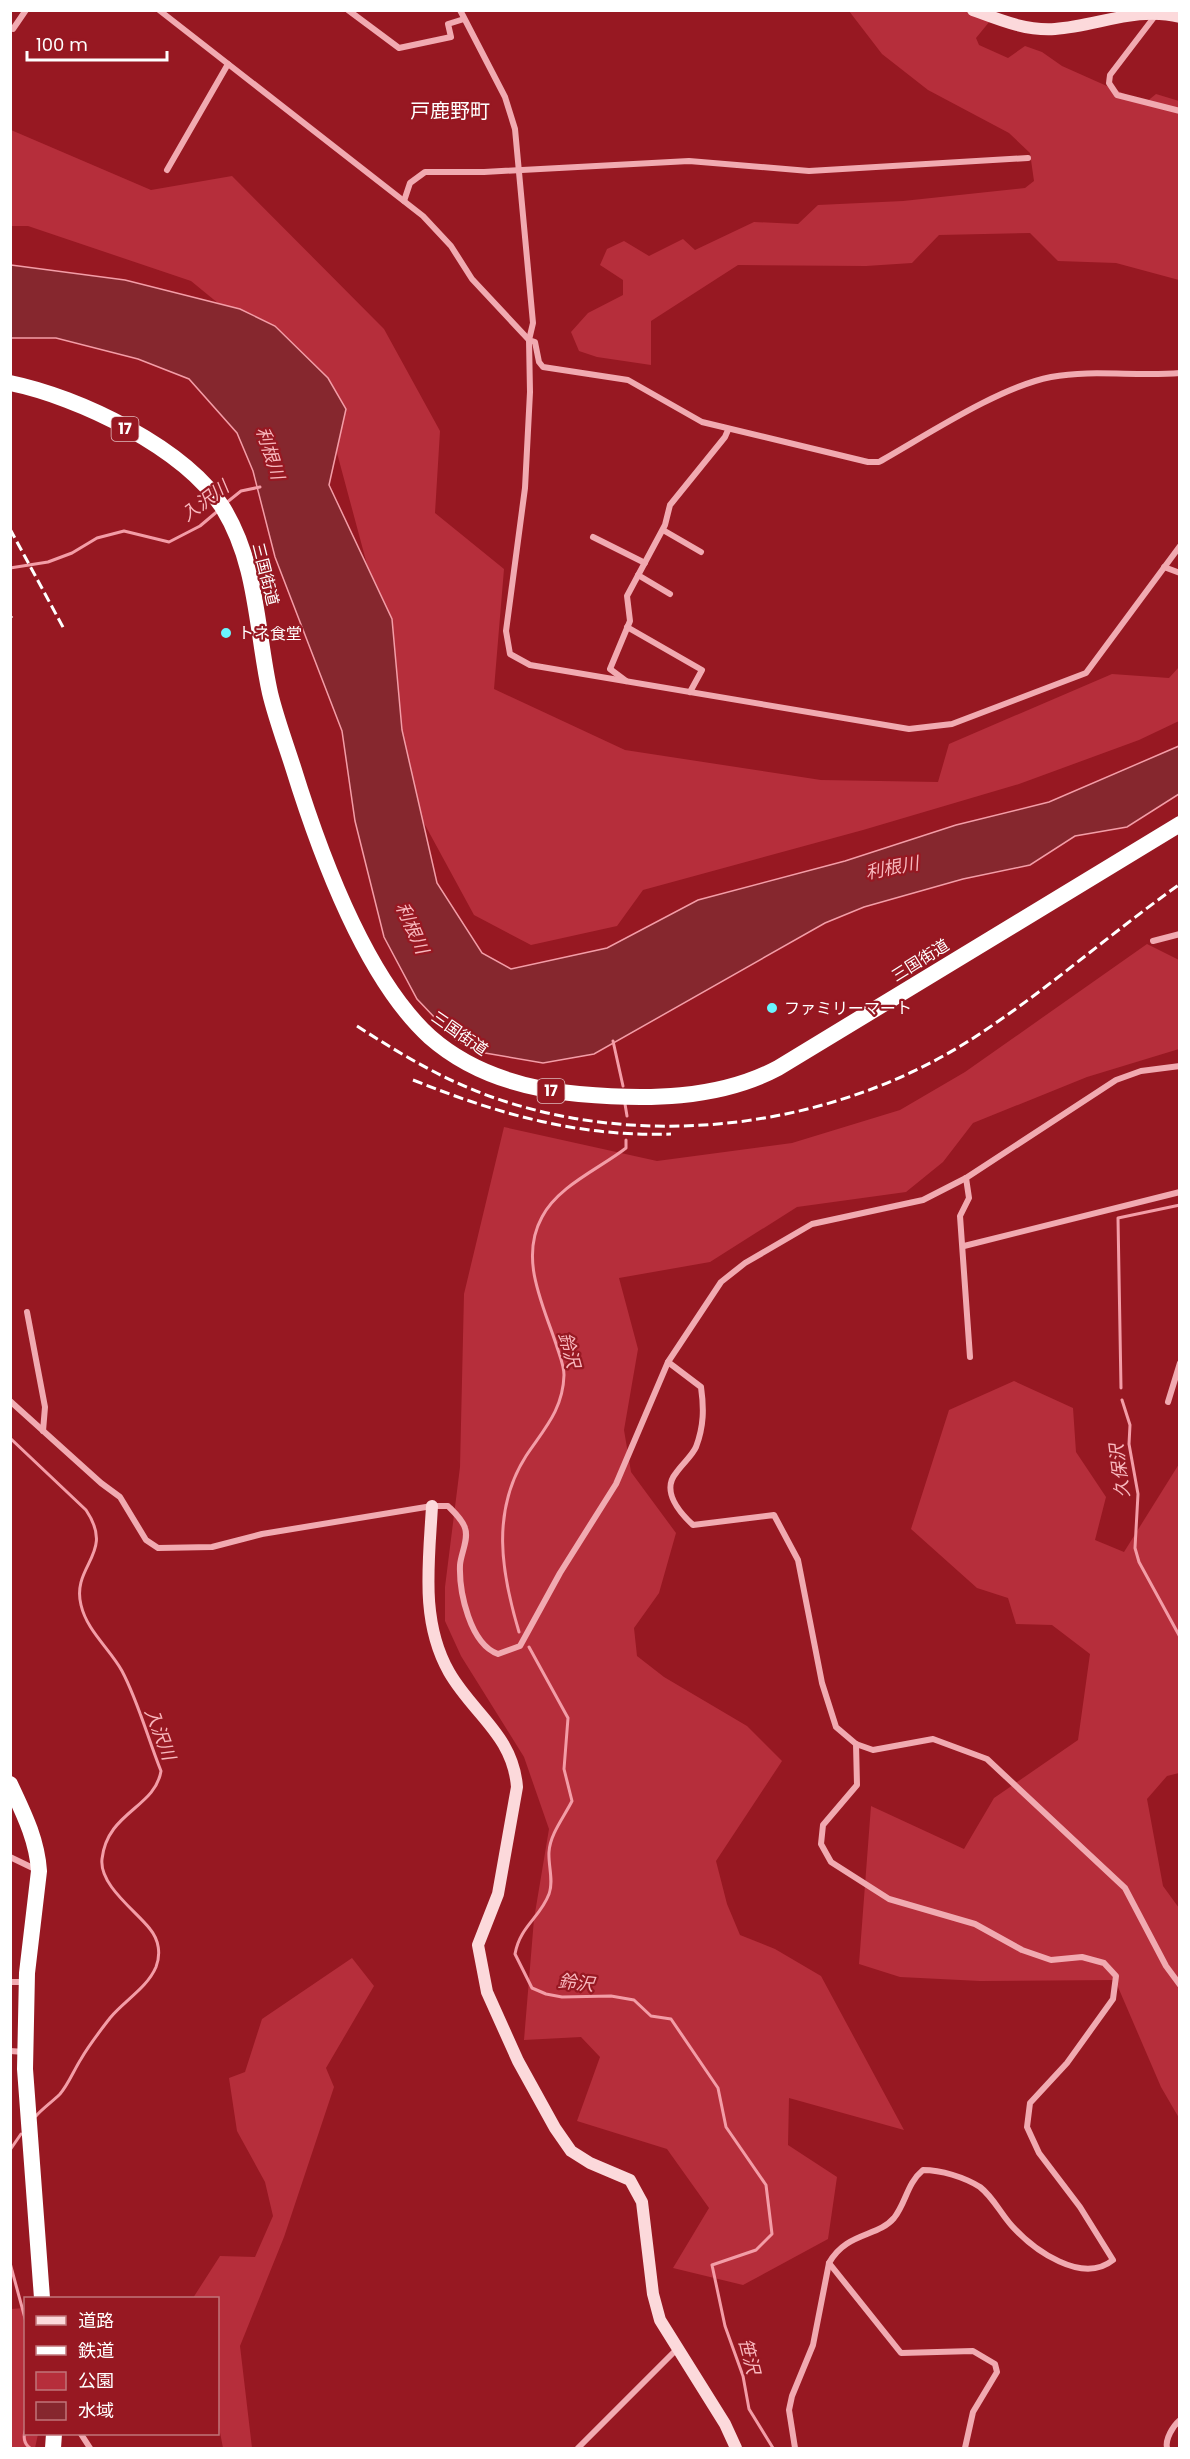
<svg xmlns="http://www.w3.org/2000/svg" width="1190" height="2459" viewBox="0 0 1190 2459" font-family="Poppins,'Noto Sans JP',sans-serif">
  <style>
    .green { fill: #b62e3b }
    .water { fill: #86272e; stroke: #f39da7; stroke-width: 1.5 }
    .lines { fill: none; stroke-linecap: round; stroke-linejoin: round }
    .stream { stroke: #f39da7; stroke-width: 3 }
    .street { stroke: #f1aab1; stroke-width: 6 }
    .secondary { stroke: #fcd9db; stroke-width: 12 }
    .highway { stroke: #fff; stroke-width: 16 }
    .rail { stroke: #fff; stroke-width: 3; stroke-dasharray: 10 4.5; stroke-linecap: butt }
    .poi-dot { fill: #6af5ff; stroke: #971822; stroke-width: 2 }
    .labels { text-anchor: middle; stroke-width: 4.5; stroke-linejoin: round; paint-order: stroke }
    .shield { fill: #971822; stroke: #e0babd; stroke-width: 1.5 }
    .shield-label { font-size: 15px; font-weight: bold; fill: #fff }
    .street-label { font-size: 16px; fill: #fff; stroke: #971822 }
    .poi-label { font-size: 16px; fill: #fff; stroke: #971822; text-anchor: start }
    .water-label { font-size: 18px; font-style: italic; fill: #f8b7bd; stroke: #971822 }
    .quarter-label { font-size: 20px; fill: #fff; stroke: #971822 }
  </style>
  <rect width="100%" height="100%" fill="#971822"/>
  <g class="green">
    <path d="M849,11H987L990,21L976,38L979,45L1008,58L1025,46L1042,52L1062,66L1145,103L1156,94L1179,101V280L1116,263L1058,261L1030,233L939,235L912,263L866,266L738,265L651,321V365L597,357L579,351L571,332L588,313L623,295V280L600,265L607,249L624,241L649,256L683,239L695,250L754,222L798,224L818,205L903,201L1025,188L1034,181L1030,153L1009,133L928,90L882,54Z"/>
    <path d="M11,130L151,190L232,176L384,329L440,431L435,513L504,569L494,689L625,750L821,780L938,782L949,744L1112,674L1169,678L1179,667V721L1139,740L1019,784L863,830L643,890L617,926L531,945L474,915L387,755L397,676L319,386L191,281L28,226H11Z"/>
    <path d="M1147,944L1179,960V1049L1087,1077L973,1123L943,1162L906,1192L797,1207L710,1262L619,1278L638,1349L624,1430L631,1472L676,1533L659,1593L634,1628L637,1656L664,1677L747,1726L782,1761L716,1861L727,1904L740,1935L775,1949L821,1976L904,2130L789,2098L788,2145L837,2177L828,2239L743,2285L673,2268L709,2208L667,2149L577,2121L600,2057L581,2037L524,2040L534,1919L549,1829L524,1757L461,1656L445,1621V1587L460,1467L464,1294L504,1127L657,1161L792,1143L900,1110L965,1072Z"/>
    <path d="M1014,1381L1073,1408L1076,1452L1106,1497L1095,1540L1124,1552L1179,1464V1773L1167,1776L1147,1799L1163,1886L1179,1908V2118L1161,2087L1115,1980L980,1981L900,1977L859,1964L871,1806L964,1849L994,1798L1078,1740L1090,1654L1052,1625L1016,1624L1008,1598L977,1588L911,1529L949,1410Z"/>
    <path d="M352,1958L374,1986L326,2068L334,2087L284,2237L240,2346L252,2448H223L218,2422V2298H193L220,2256L255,2257L273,2216L265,2182L237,2131L229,2078L245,2072L262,2019Z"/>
    <path d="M25,2308L26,2434H38L35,2448H11V2309Z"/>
  </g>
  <path class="water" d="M11,265L125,280L240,309L275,326L328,378L346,409L329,485L392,619L402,730L437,883L482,953L511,969L607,948L698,900L845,861L956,825L1049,802L1179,746V794L1127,827L1075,836L1030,865L963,879L864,907L825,923L594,1054L543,1063L485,1053L457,1041L417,999L384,937L355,821L342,731L275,557L253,471L237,433L189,379L138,359L56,338H11Z"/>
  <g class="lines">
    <g class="stream">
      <path d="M226,503L241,491L260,487"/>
      <path d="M10,568L48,562L72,553L97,538L124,531L169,542L200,526L219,510"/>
      <path d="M613,1041L623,1086"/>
      <path d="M625,1104L627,1116"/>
      <path d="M1121,1388L1118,1218L1180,1205"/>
      <path d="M1122,1400L1130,1425L1129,1444L1138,1494L1135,1548L1139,1562L1180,1637"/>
      <path d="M10,1438L86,1510C116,1554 71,1565 81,1605C87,1631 110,1649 122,1671C138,1701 148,1739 161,1771C155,1808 107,1812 102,1859C99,1885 136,1911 150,1929C159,1940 161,1954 156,1967C147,1988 124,2001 110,2018C100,2031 89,2045 81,2059C74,2070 68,2085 60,2094C52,2102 43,2108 36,2116"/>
      <path d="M519,1632C501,1572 491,1511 526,1456C544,1429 563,1410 564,1375C564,1365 559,1354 556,1344C543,1304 519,1259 542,1217C558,1186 599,1169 626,1148V1140"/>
      <path d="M529,1647L568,1718L564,1769L572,1801C564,1817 550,1834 549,1852C548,1865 554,1881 549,1894C540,1918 520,1926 515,1954L532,1988L546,1994L562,1997L611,1996L634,2000L651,2016L671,2019L718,2088L726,2127L766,2185L772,2234L756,2250L712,2265L725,2326L743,2376L749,2409L773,2448"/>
      <path d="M10,2150L21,2134"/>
      <path d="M10,2263L26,2322"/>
      <path d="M26,2369V2403"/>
      <path d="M26,2428C23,2436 23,2443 30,2448"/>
    </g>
    <g class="street">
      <path d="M159,10L423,216L451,246L472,279L529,340L530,392L525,488L506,631L510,654L530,665L909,729L952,724L1086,673L1180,546"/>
      <path d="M348,10L399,48L451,37L448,24L464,19"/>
      <path d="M460,10L505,97L515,129L533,323L529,340L535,342L539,362L543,367L628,380L702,422L868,462H879C927,435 999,387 1051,377C1093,369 1137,377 1180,373"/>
      <path d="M1155,16L1110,75L1109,83L1117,95L1180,111"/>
      <path d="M10,28L13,29L26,10"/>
      <path d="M167,170L228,64"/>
      <path d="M404,201L410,183L425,172H484L689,161L809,171L1028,158"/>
      <path d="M663,530L701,552"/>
      <path d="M593,537L645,563"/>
      <path d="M1164,567L1180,573"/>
      <path d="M638,575L670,594"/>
      <path d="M627,627L702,670L690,692"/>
      <path d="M626,681L610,669L630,621L627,596L665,525L670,505L725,437L728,430"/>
      <path d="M1153,941L1180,934"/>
      <path d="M966,1178L969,1198L960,1216L970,1357"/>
      <path d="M964,1246L1180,1192"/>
      <path d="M27,1312L45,1407L43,1431"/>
      <path d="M668,1362L701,1387C704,1408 704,1426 696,1447C692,1456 682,1464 676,1473C661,1491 680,1513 693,1525L774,1515L798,1560L822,1683L836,1727L856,1744L873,1750L933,1739L987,1759L1125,1888L1166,1966L1180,1985"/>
      <path d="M10,1401L101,1483L120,1497L146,1540L158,1548L212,1547L262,1534L432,1506H448C454,1512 462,1519 465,1528C469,1539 461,1553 460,1565C459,1592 470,1644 498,1654L520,1646L560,1573L616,1484L668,1362L721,1282L745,1263L812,1224L923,1200L966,1178L1116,1080L1141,1071L1180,1066"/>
      <path d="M1168,1402L1180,1363"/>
      <path d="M10,1857L37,1870"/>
      <path d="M10,1982H25"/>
      <path d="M10,2051L25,2052"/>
      <path d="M829,2263L901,2353L973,2351L995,2364L997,2372L973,2412L965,2448"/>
      <path d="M81,2434L90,2448"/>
      <path d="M578,2448L678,2348"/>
      <path d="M795,2448L789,2410L792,2396L813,2345L829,2263C846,2232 878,2237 894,2218C906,2203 907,2183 923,2170C941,2170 964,2177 980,2187C993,2197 1001,2214 1012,2226C1034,2250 1082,2285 1113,2260L1080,2207L1039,2153L1027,2127L1030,2103L1067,2063L1113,1999L1116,1976L1104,1963L1082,1957L1051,1960L1022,1950L975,1924L889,1899L831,1862L821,1844L823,1825L857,1785L856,1744"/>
      <path d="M1167,2448C1165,2439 1173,2426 1180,2420"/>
    </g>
    <g class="secondary">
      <path d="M973,10C1000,20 1026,31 1055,29C1098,26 1136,6 1180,17"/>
      <path d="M432,1506C429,1562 420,1621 449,1672C473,1714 513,1735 517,1787L498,1894L478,1945L487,1992L518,2061L555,2128L571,2151L590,2163L630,2180L642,2202L653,2294L660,2320L725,2424L736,2448"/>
    </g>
    <g class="highway">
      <path d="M10,383C79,397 185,448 223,508C258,565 256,630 270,693C276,718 285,742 293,767C319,851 364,977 430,1037C472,1074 525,1089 579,1094C645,1100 718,1100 778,1068L1180,824"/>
      <path d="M10,1784C23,1812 37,1839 39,1871L27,1973L25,2069L42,2298"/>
      <path d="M53,2448L54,2434"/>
    </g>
    <g class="rail">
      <path d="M10,529L64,629"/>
      <path d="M10,616L12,618"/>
      <path d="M357,1026C405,1057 452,1085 507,1102C662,1151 843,1124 978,1035C1048,989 1111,933 1180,884"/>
      <path d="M413,1080C498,1114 578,1137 671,1134"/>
    </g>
  </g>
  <g class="poi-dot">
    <circle cx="226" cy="633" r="6"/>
    <circle cx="772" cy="1008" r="6"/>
  </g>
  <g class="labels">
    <g class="shield">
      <rect x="111.5" y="417" width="27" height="24" rx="4.5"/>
      <rect x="537.5" y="1079" width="27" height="24" rx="4.5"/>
    </g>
    <g class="shield-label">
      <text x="125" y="434">17</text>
      <text x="551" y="1096">17</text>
    </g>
    <g class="street-label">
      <text transform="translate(266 574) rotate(76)" y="6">三国街道</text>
      <text transform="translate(920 960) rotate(-32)" y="6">三国街道</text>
      <text transform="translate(460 1033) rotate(35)" y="6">三国街道</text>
    </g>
    <g class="poi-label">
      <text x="238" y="639">トネ食堂</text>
      <text x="784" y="1014">ファミリーマート</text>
    </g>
    <g class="water-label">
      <text transform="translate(270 453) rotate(72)" y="6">利根川</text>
      <text transform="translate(205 501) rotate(-37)" y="6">入沢川</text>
      <text transform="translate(892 868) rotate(-11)" y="6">利根川</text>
      <text transform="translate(412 928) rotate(66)" y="6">利根川</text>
      <text transform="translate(569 1350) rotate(75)" y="6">鈴沢</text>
      <text transform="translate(1120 1471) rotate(-97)" y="6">久保沢</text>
      <text transform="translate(160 1734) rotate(69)" y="6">入沢川</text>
      <text transform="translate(576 1983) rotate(6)" y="6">鈴沢</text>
      <text transform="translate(749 2356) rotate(76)" y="6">笹沢</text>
    </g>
    <g class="quarter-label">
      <text x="450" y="118">戸鹿野町</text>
    </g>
  </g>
  <rect width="1190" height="2459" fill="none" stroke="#ffffff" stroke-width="24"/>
  <rect x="24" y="2297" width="195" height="138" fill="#971822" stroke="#c1747a" stroke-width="1.5"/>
  <rect x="36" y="2316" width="30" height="9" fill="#fcd9db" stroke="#c1747a" stroke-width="1.5"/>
  <text x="78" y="2327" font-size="18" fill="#ffffff">道路</text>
  <rect x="36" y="2346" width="30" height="9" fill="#ffffff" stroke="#c1747a" stroke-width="1.5"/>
  <text x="78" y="2357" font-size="18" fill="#ffffff">鉄道</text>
  <rect x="36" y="2372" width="30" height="18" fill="#b62e3b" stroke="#c1747a" stroke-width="1.5"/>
  <text x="78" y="2387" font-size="18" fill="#ffffff">公園</text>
  <rect x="36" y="2402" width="30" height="18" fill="#86272e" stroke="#c1747a" stroke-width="1.5"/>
  <text x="78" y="2417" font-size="18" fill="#ffffff">水域</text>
  <path d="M27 51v9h140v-9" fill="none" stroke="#ffffff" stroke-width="3"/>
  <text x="36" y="51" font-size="18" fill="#ffffff" stroke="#971822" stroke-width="4.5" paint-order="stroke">100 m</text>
</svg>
